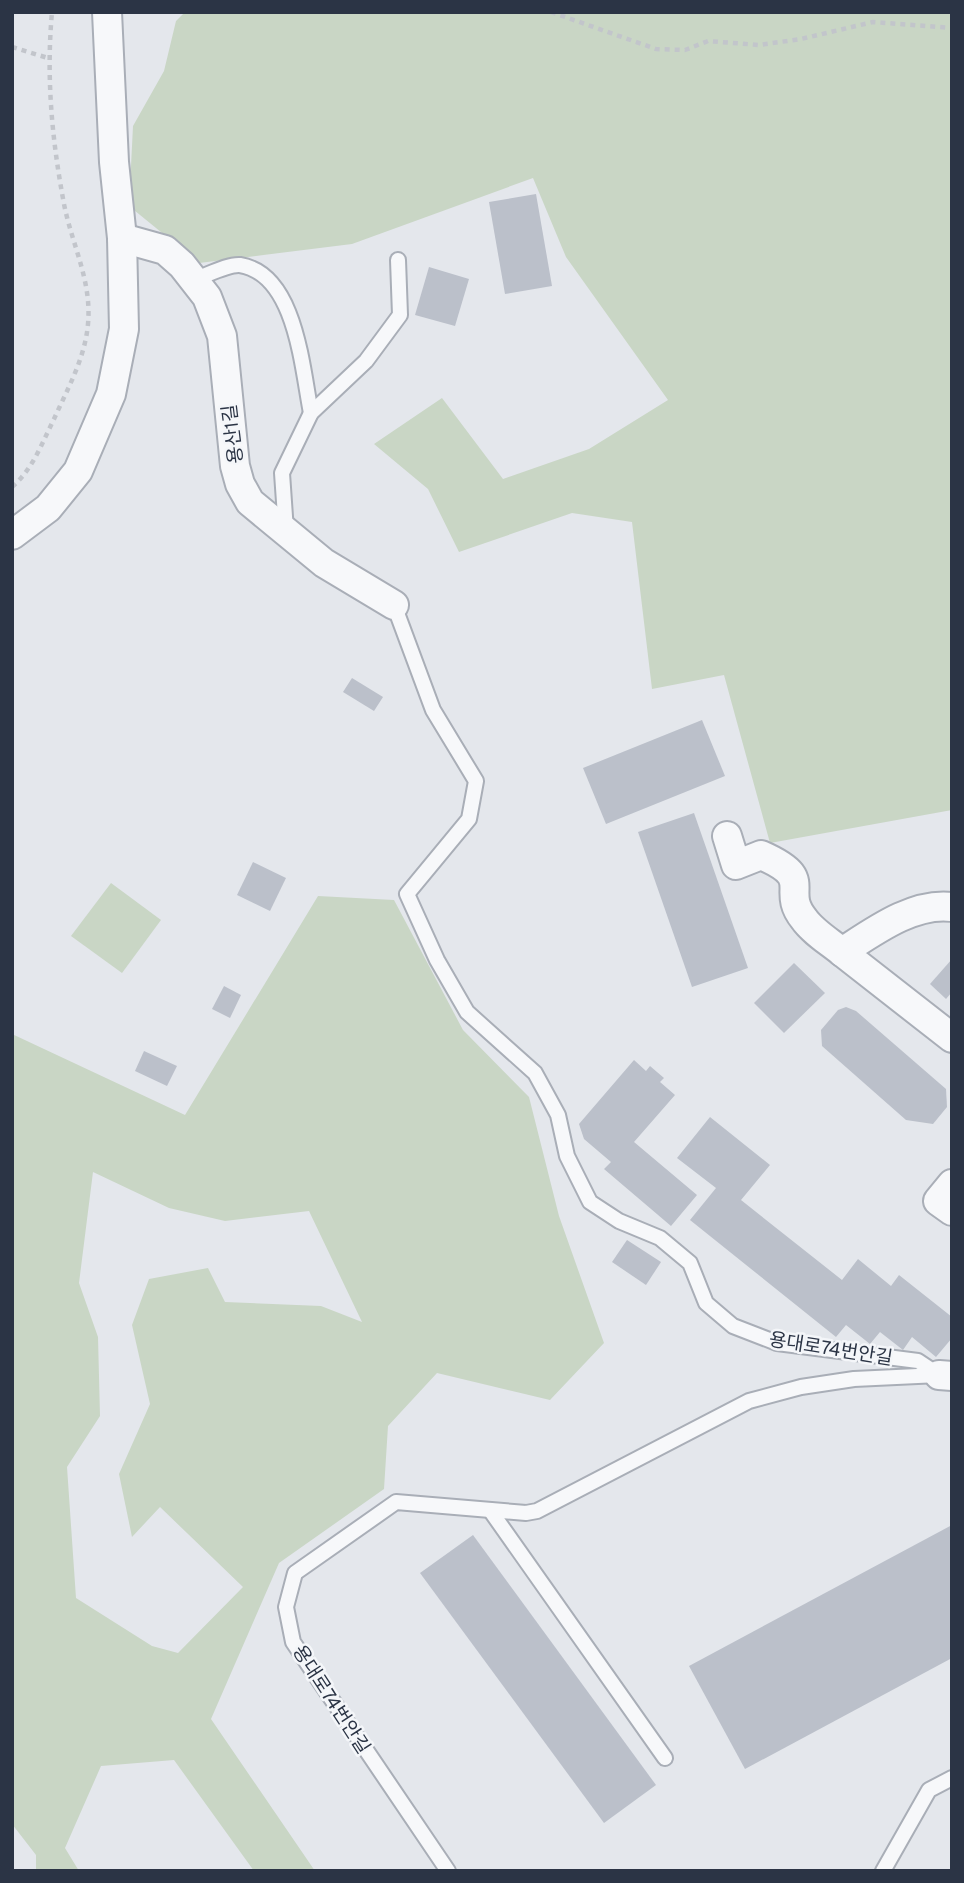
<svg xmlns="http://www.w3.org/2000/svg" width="964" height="1883" viewBox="0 0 964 1883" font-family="Overpass,'Noto Sans KR',sans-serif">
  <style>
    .green { fill: #c9d6c5; fill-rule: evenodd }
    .building { fill: #bbc0ca }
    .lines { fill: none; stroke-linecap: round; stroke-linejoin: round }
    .service-casing { stroke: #a9aeb7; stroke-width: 18 }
    .minor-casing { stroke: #a9aeb7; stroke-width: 32 }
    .path { stroke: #c2c5cb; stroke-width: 4.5; stroke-dasharray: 5 5; stroke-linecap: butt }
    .service { stroke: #f7f8fa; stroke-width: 14 }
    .minor { stroke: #f7f8fa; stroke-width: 28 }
    .labels { text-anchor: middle; stroke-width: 5; stroke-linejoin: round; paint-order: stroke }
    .street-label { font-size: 19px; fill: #2b3445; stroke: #f4f6f9 }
  </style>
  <rect width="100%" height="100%" fill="#e4e7ec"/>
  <g class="green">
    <path d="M185,12H952V810L770,843L724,675L652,689L632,522L572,513L459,552L428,489L374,444L442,398L503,479L589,449L668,400L566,257L533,178L352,244L199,263L129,206L133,126L164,71L176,21Z"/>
    <path d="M111,883L161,920L122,973L71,936Z"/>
    <path d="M318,896L394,900L463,1030L529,1097L559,1216L604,1343L550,1400L437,1373L388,1426L384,1489L279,1563L211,1719L315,1871H254L174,1760L101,1766L65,1848L79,1871H36V1855L12,1824V1034L185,1115ZM93,1172L169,1208L225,1221L309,1211L362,1322L321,1306L225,1302L208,1268L149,1279L132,1325L150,1404L119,1474L132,1537L160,1507L243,1587L178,1653L152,1646L76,1598L67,1467L100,1416L98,1337L79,1283Z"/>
  </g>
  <g class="building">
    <path d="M536,194L552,286L505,294L489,202Z"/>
    <path d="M429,267L469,279L455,326L415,315Z"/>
    <path d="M352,678L383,697L374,711L343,692Z"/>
    <path d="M702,720L725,776L606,824L583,768Z"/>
    <path d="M694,813L748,968L692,987L638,832Z"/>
    <path d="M253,862L286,878L270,911L237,895Z"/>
    <path d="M952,959V992L946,999L930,984Z"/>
    <path d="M794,963L825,993L784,1033L754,1003Z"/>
    <path d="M224,986L241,995L230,1018L212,1009Z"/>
    <path d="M846,1007L856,1011L946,1089L947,1107L933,1124L906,1120L822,1046L821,1030L838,1010Z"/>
    <path d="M144,1051L177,1066L167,1086L135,1071Z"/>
    <path d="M634,1060L646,1071L650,1066L664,1078L660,1082L675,1095L634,1142L697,1195L671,1226L604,1169L611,1162L584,1139L579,1124Z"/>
    <path d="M710,1117L770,1165L741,1200L842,1280L858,1259L891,1286L899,1275L952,1317V1338L936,1357L912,1337L903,1350L880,1332L870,1344L846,1325L836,1337L690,1220L716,1188L677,1158Z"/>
    <path d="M627,1240L661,1262L646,1285L612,1262Z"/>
    <path d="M952,1525V1658L745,1769L689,1666Z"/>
    <path d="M473,1535L656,1785L604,1823L420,1573Z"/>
  </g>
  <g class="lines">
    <g class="service-casing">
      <g id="service">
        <path d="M193,280C206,276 227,264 240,265C296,274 302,368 311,413"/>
        <path d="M286,531L282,473L311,413L366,361L400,315L398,260"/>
        <path d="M394,605L433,710L476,781L469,819L407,894L437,960L467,1012L535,1073L558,1115L567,1156L590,1202L619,1221L660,1238L690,1263L706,1303L733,1326L777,1343L918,1361L939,1375"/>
        <path d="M490,1510L665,1758"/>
        <path d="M448,1871L293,1642L286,1607L295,1573L396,1502L526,1513L537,1511L749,1401L801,1387L854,1379L939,1375"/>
        <path d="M883,1871L929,1790L952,1778"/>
      </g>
    </g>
    <g class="minor-casing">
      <g id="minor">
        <path d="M122,238L165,250L182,265L207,297L222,336L235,466L240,484L250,502L324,563L394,605"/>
        <path d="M12,535L48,508L78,471L111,394L124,329L122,238L114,162L107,12"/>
        <path d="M727,836L736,865L761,855C818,880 779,888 804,919C813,932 830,942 842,952"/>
        <path d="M952,907C913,902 873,932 842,952L952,1038"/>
        <path d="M952,1184L938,1201L952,1211"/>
        <path d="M939,1375L952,1376"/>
      </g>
    </g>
    <g class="path">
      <path d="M551,12L656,49L685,50L708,41L759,45L801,39L873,22L952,28"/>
      <path d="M12,47L48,58"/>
      <path d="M12,487C33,469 42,443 54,419C68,388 85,358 88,324C92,281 72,245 64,204C52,140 46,78 52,12"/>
    </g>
    <use href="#service" class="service"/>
    <use href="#minor" class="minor"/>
  </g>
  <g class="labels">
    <g class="street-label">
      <text transform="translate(232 434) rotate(-97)" y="7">용산1길</text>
      <text transform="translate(831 1348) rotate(9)" y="7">용대로74번안길</text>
      <text transform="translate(332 1699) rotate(57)" y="7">용대로74번안길</text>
    </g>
  </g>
  <rect width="964" height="1883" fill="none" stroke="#2b3445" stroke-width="28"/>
</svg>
